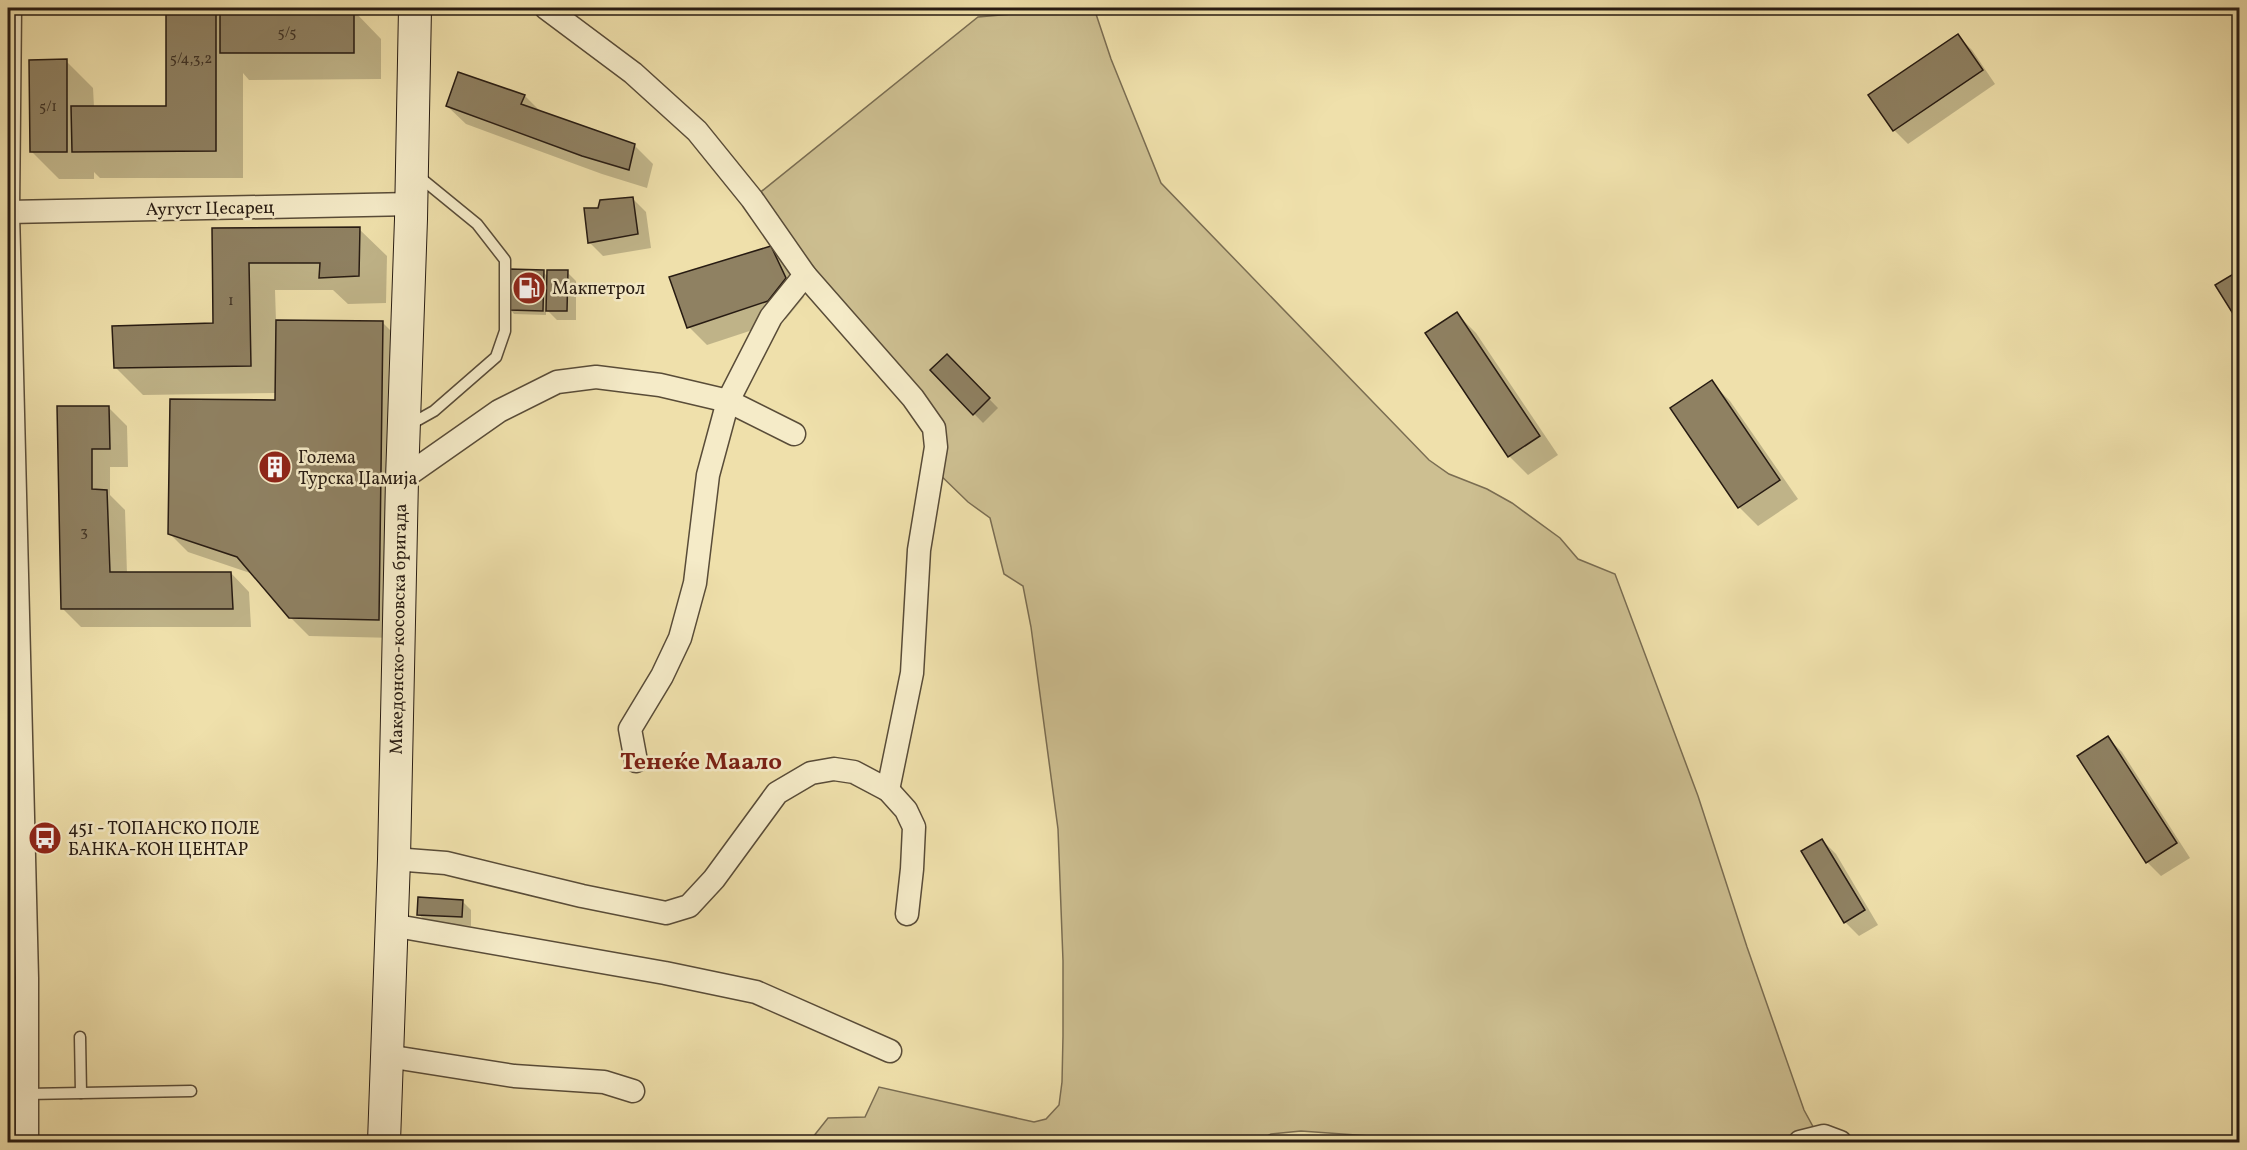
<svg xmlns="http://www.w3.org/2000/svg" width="2247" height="1150" viewBox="0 0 2247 1150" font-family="Vollkorn,serif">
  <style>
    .green { fill: #cdbf91; stroke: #7a6d52; stroke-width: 1.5 }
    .shadow { fill: #0003 }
    .building { fill: #8f8162; stroke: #271b12; stroke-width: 1.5 }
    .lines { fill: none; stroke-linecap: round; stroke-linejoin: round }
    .lane-casing { stroke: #594c38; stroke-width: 13 }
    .street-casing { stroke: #594c38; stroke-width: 25 }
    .secondary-casing { stroke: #271b12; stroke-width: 34 }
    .lane { stroke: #f5ebc8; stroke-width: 10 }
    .street { stroke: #f5ebc8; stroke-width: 22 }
    .secondary { stroke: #f5ebc8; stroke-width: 32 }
    .labels { text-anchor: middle; stroke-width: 5; stroke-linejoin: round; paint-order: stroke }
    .number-label { font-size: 15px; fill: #413426 }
    .street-label { font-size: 18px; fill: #271b12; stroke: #f5ebc8 }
    .poi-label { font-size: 18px; fill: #271b12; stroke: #f5ebc8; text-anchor: start }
    .district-label { font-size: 24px; font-weight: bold; fill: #7a1f14; stroke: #f5ebc8 }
  </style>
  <rect width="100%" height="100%" fill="#efe0ab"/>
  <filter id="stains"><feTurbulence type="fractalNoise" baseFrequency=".00333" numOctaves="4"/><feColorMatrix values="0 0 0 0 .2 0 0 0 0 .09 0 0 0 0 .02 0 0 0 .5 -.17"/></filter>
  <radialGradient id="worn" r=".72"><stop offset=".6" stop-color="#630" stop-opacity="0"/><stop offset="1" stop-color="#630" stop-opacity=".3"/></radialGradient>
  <path class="green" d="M1078,8H1094L1111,59L1161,183L1429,460L1449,474L1487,489L1512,503L1560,538L1578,559L1615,574L1698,796L1747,947L1804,1110L1816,1132L1826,1142H1411L1370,1136L1301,1131L1271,1134L1256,1142H809L828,1118L865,1117L879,1087L1034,1122L1046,1119L1059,1105L1062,1082L1063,1036V961L1058,829L1031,627L1023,586L1004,574L990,518L968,502L933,468L936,447L752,199L978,17Z"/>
  <g class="shadow">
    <path d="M354,11L381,39V79L249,80L243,73V178H100L94,172V179H59L31,151L66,61L93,88L94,107H168L215,12L222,19Z"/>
    <path d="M1958,36L1972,50L1995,84L1908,144L1894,130L1871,96Z"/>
    <path d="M459,74L525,96L541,112L634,145L653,164L647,188L602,174L466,124L447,106Z"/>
    <path d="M632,198L646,212L651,248L603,256L589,242L600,209Z"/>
    <path d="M213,229H359L387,256L386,303L348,304L333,290H275L276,321L383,323L401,341L397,638L309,636L290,617L253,574L188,552L169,533L276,402L277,393L143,395L115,367L215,324Z"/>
    <path d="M771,248L790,267L804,297L786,319L707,345L689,327Z"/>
    <path d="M543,272L548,277L567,272L576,281V320H557L546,309V315L514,314L510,309Z"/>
    <path d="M1457,314L1476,333L1558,455L1528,475L1509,456Z"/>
    <path d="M947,356L998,408L983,423L932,370Z"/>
    <path d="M1711,382L1730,401L1798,499L1758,526L1739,507L1672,409Z"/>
    <path d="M108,407L127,426L128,467H110V495L125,510L127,574L231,573L249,592L251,627H81L63,609L59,408Z"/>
    <path d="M2108,738L2122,752L2190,858L2161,876L2147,862Z"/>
    <path d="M1822,840L1836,854L1878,925L1859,936L1845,922Z"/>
    <path d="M462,901L471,910V926L428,923L418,914Z"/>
    <path d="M8,1037L22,1052L23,1142H8Z"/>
  </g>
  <g class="building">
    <rect x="220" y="10" width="134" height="43"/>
    <path d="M166,11H216V151L72,152L71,106H166Z"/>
    <path d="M1958,34L1983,70L1893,131L1868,95Z"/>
    <path d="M67,59V152H30L29,60Z"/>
    <path d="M458,72L525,95L521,104L635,144L629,170L582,156L446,106Z"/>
    <path d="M633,197L638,234L588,243L584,208H598L600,200Z"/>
    <path d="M360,227L359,276L319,278L320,263H249L251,366L114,368L112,326L213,323L212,228Z"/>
    <path d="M771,246L786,278L768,301L687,328L669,277Z"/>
    <path d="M509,269L544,270L543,311L509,310Z"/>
    <path d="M547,270H568L567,311H546Z"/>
    <path d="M2240,270V325L2215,285Z"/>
    <path d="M1457,312L1540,436L1508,457L1425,333Z"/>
    <path d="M276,320L383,321L379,620L289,618L237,557L168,534L170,399L275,400Z"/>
    <path d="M947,354L990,398L973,415L930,370Z"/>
    <path d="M1712,380L1780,480L1738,508L1670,408Z"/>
    <path d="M57,406H109L110,449H92V489L107,490L110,572H231L233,609H61Z"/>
    <path d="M2108,736L2177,843L2146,863L2077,756Z"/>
    <path d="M1822,839L1865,910L1844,923L1801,851Z"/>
    <path d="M418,897L463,900L462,917L417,915Z"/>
  </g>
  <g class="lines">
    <g class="lane-casing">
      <g id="lane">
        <path d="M409,425L434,411L496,357L505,331V260L477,224L417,175"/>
        <path d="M80,1037L81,1093"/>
        <path d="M27,1094L191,1091"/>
      </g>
    </g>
    <g class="street-casing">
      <g id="street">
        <path d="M10,8L8,212L27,978V1142"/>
        <path d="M546,8L633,73L697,131L752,199L805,275L913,398L934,428L936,447L919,550L912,673L888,790"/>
        <path d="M8,212L412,204"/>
        <path d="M402,479L499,411L557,382L596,377L660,385L728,401L794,434"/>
        <path d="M636,761L630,729L662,676L680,638L695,583L708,475L728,401L771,317L805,275"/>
        <path d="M394,859L446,863L582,896L666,913L689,906L714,879L777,793L811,773L834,769L854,772L888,790L906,810L914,827L912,869L907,914"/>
        <path d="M391,925L665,973L756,992L890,1051"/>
        <path d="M387,1056L514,1076L604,1082L633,1091"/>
        <path d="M1800,1142L1824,1136L1840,1142"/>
      </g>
    </g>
    <g class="secondary-casing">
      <path id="secondary" d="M384,1142L394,859L402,479L411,219L415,8"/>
    </g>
    <use href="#lane" class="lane"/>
    <use href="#street" class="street"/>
    <use href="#secondary" class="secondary"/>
  </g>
  <defs>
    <g id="fuel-disc" transform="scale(1.725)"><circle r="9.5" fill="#8f2418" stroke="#f5ebc8"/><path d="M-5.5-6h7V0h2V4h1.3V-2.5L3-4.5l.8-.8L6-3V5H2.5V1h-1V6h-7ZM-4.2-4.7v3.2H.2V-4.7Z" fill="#fff"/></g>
    <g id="building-disc" transform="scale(1.725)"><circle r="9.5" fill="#8f2418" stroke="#f5ebc8"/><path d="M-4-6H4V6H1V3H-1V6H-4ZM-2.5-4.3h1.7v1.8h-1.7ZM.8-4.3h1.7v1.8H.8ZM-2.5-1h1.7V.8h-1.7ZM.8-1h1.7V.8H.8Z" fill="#fff"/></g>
    <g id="bus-disc" transform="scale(1.725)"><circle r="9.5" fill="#8f2418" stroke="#f5ebc8"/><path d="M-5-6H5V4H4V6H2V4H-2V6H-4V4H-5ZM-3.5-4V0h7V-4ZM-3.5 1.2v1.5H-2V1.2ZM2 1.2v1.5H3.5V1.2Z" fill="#fff"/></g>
  </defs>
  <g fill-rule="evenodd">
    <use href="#fuel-disc" x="529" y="288"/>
    <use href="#building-disc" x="275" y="467"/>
    <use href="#bus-disc" x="45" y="838"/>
  </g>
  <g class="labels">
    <g class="number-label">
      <text x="287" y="37">5/5</text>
      <text x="191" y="63">5/4,3,2</text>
      <text x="48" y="111">5/1</text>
      <text x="231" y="305">1</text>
      <text x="84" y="536">3</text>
    </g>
    <g class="street-label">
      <text transform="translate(210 208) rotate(-1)" y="6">Аугуст Цесарец</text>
      <text transform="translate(398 629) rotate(-89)" y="6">Македонско-косовска бригада</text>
    </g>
    <g class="poi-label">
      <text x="552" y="294">Макпетрол</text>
      <text x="298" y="463">Голема<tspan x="298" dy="21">Турска Џамија</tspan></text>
      <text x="68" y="834">451 - ТОПАНСКО ПОЛЕ<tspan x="68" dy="21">БАНКА-КОН ЦЕНТАР</tspan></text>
    </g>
    <g class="district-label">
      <text x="701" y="769">Тенеќе Маало</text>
    </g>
  </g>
  <rect width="2247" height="1150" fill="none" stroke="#efe0ab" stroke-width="30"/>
  <rect x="9" y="9" width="2229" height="1132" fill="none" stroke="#271b12" stroke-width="3"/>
  <rect x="15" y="15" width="2217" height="1120" fill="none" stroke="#271b12" stroke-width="1.5"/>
  <rect width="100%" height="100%" filter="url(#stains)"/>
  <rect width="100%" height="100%" fill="url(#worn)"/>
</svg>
